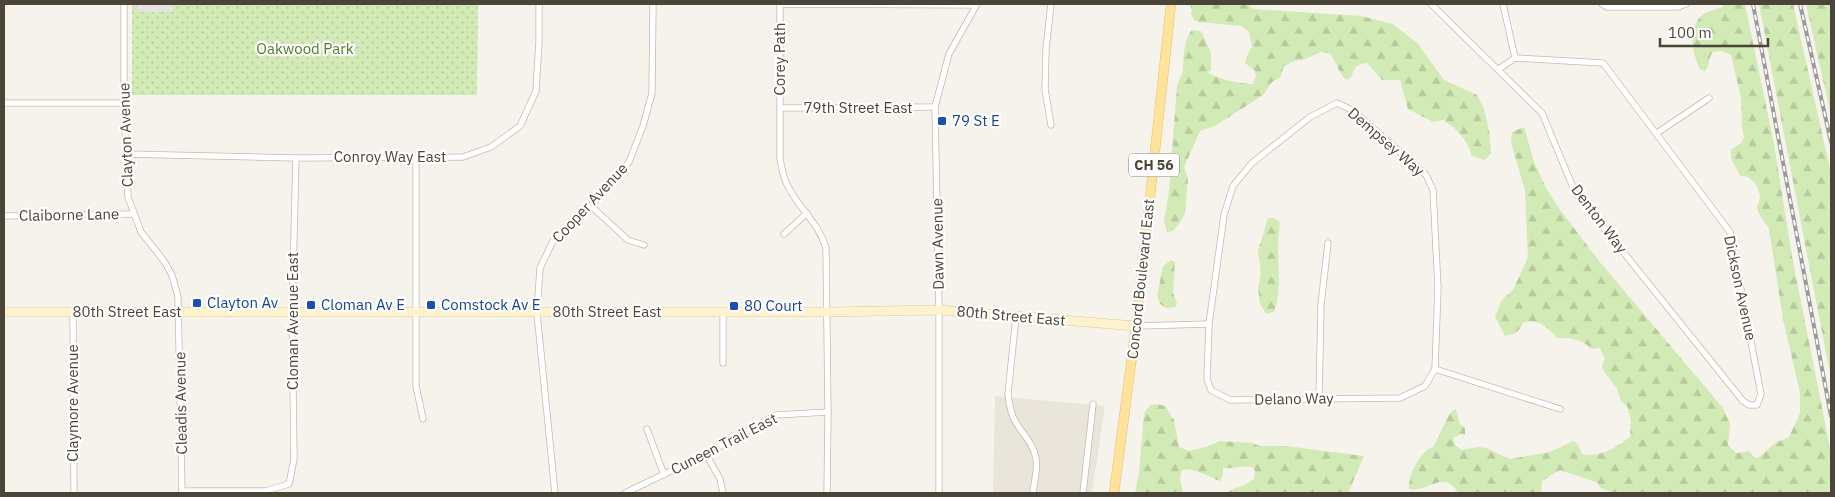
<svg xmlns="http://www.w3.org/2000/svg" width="1835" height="497" viewBox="0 0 1835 497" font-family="'IBM Plex Sans',sans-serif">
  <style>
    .residential { fill: #eae5da }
    .forest { fill: url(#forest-firs) }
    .park { fill: url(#park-dots) }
    .parking { fill: #e5e3e0 }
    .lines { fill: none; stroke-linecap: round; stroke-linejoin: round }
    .street-casing { stroke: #c2bbae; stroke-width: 7 }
    .secondary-casing { stroke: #d6c79b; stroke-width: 10 }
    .primary-casing { stroke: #e6c16a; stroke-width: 10 }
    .street { stroke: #fff; stroke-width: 5.5 }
    .secondary { stroke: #fff3cd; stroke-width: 9 }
    .primary { stroke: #ffe39c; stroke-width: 9 }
    .rail-casing { stroke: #9a9a9a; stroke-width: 4 }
    .rail { stroke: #fff; stroke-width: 2; stroke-dasharray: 5.5; stroke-linecap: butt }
    .transit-dot { fill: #1a4fb4; stroke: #fff; stroke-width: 2 }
    .labels { text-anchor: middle; stroke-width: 4.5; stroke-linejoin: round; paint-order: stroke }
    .shield { fill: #fff; stroke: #817c74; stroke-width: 1 }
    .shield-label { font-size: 14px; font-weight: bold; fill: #4b4439 }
    .park-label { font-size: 15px; fill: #4a7f2a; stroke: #fff }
    .street-label { font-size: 15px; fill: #4b4439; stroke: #fff }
    .transit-label { font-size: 15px; fill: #164399; stroke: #fff; text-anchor: start }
  </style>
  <defs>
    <pattern id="forest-firs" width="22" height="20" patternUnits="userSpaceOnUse" patternTransform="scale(1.25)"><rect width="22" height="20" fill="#d2eab5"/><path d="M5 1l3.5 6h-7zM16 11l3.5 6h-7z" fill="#b6ca9c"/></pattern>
    <pattern id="park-dots" width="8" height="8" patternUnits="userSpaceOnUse" patternTransform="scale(1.25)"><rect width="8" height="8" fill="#d2eab5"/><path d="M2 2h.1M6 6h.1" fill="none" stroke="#b6ca9c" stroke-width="1.8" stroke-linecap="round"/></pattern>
  </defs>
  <rect width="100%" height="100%" fill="#f6f3ec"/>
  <path class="residential" d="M995,396L1105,406L1092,493H993Z"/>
  <g class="forest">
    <path d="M1190,4H1246L1254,9L1361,16L1393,24L1418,44L1444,80L1477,95L1484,109L1489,130L1491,153L1485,160L1472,156C1467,139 1457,129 1443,120L1433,122L1408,109L1400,80H1382L1367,63C1358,64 1354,66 1352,76L1347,80L1342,76L1331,54L1321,52L1303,60L1294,61L1284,66L1280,77L1272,82L1263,95L1215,126L1200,131L1184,167L1188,179L1185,212L1182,220L1173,231L1167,232L1164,221L1169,191L1177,86C1179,80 1182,75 1183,70C1184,58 1183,40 1192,30L1201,31L1211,53V70L1208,72C1215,79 1242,84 1253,84L1256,76L1255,71L1245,63L1249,51L1252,47L1249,32L1242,26L1198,22L1194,20L1191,14L1192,10Z"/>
    <path d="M1724,4H1745L1774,144L1792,256L1831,453V493H1614L1601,488L1596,482L1560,470L1542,481L1541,493H1458C1444,468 1429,493 1409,489C1408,476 1419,452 1433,447L1450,413L1456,409L1460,424L1465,428V435L1461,434L1453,438L1455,445L1462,450L1478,447L1486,448L1510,459L1550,452L1574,441L1578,445L1582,454C1601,458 1616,447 1630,437L1631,420L1627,406L1621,401L1617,389L1603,370L1602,366L1605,358L1600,348L1591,349C1581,338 1571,338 1557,338C1548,328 1537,317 1523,323C1519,332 1515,334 1505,336L1495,317L1501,301L1513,290L1528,257L1525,190L1511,143L1512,132L1524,127L1534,162L1547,190L1561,211L1599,261L1723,408L1730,424L1728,445L1736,453L1749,451L1753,456L1758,458L1775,443L1789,437L1800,413V393L1783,319L1769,229C1766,223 1758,216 1757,208C1757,205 1760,201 1760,197C1759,186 1751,175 1740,176L1731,158V150L1741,143L1744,138L1742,125L1741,98L1731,55L1721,51L1713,52C1708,57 1710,66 1705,71L1700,69C1691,51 1686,24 1707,12C1712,10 1718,9 1723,7Z"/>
    <path d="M1759,4H1793L1831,173V379Z"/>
    <path d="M1806,4H1831V116Z"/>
    <path d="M1268,218H1274L1280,222L1278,240L1279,283L1277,302L1274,312L1266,314L1260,304L1258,288L1261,272L1258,251Z"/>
    <path d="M1171,260L1175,262L1173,293L1177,303L1176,307L1166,308L1160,304L1157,296L1163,266Z"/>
    <path d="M1156,404L1165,406L1174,420L1179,447L1189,451L1206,447L1220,441L1252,443L1260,446H1286L1364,456L1348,493H1227C1235,486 1245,487 1254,479L1255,471L1253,467C1243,465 1233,469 1223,468V475L1220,481C1210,477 1191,466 1182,470L1180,478L1183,493H1135L1139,473L1144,413L1150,405Z"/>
  </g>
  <path class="park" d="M132,4H478L477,95H132Z"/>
  <rect class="parking" x="137" y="4" width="36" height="8"/>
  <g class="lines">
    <g class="street-casing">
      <g id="street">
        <path d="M124,4V103L128,197L141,232L164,261L172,275L178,297L182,493"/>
        <path d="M1051,4L1046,49L1045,89L1051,125"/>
        <path d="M1431,4L1542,113L1575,192L1743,401L1749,405H1757L1761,394L1730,232L1603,63L1515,58L1499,69"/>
        <path d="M1503,4L1515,58"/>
        <path d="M1602,4L1607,7H1678L1686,4"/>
        <path d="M4,103H124"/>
        <path d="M1337,103L1352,110L1426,175L1433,190L1438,288L1435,369L1425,386L1400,398L1230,400L1211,390L1207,379L1209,324L1224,215L1233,186L1252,163L1310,117Z"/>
        <path d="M780,108L935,107"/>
        <path d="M1657,133L1709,98"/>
        <path d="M126,154L296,158L463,157L491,147L520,126L536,91L539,42V4"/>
        <path d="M416,158V386L423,419"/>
        <path d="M591,206L628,240L644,245"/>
        <path d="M4,216L134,214"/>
        <path d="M784,234L807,213"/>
        <path d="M73,312L74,493"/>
        <path d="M723,312V363"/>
        <path d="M1016,316L1008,394C1009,403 1010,412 1015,421C1022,433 1033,443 1036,458C1038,469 1034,482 1033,493"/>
        <path d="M1136,326L1209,324"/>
        <path d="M1435,369L1560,409"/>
        <path d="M1319,399L1321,305L1328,243"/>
        <path d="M647,429L664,475"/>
        <path d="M706,454L720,479L723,493"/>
        <path d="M182,491H266L289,484L294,459L292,312L296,158"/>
        <path d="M555,493L537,313L540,268L554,239L591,206L629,162L643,126L652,93L653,4"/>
        <path d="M625,493L706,454L776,415L828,412"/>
        <path d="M827,493L828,412L826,248C819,223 800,210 789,188C783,179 782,169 780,159V4L976,5"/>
        <path d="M939,493V310L935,107L949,54L977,4"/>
        <path d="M1083,493L1093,404"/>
      </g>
    </g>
    <g class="secondary-casing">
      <path id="secondary" d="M4,312H827L939,310L1136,326"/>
    </g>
    <g class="primary-casing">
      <path id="primary" d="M1114,493L1136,326L1171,4"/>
    </g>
    <use href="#street" class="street"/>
    <use href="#secondary" class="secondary"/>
    <use href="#primary" class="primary"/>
    <g class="rail-casing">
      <g id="rail">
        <path d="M1753,4L1831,416"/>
        <path d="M1800,4L1831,142"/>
      </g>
    </g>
    <use href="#rail" class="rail"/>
  </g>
  <g class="transit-dot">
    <rect x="937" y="116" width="10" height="10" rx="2.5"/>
    <rect x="192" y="298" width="10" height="10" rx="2.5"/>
    <rect x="306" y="300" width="10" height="10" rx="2.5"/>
    <rect x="426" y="300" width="10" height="10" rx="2.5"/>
    <rect x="729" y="301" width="10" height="10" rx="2.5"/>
  </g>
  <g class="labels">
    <rect class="shield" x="1129" y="153.5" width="50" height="23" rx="4"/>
    <g class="shield-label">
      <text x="1154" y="170">CH 56</text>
    </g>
    <g class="park-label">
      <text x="305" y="54">Oakwood Park</text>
    </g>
    <g class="street-label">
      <text transform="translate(780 59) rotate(-90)" y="5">Corey Path</text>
      <text x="858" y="113">79th Street East</text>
      <text transform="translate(126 135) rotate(-92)" y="5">Clayton Avenue</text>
      <text transform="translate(1386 142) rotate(41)" y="5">Dempsey Way</text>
      <text x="390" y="162">Conroy Way East</text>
      <text transform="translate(590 203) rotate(-47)" y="5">Cooper Avenue</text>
      <text transform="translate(69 215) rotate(-1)" y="5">Claiborne Lane</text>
      <text transform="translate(1599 219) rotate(53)" y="5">Denton Way</text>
      <text transform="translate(938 244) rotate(-91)" y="5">Dawn Avenue</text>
      <text transform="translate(1141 279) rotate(-84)" y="5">Concord Boulevard East</text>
      <text transform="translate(1740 288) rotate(78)" y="5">Dickson Avenue</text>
      <text x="127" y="317">80th Street East</text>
      <text x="607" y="317">80th Street East</text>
      <text transform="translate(1011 316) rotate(5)" y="5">80th Street East</text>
      <text transform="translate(293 321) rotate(-90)" y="5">Cloman Avenue East</text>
      <text transform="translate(1294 399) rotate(-1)" y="5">Delano Way</text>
      <text transform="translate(73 403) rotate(-90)" y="5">Claymore Avenue</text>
      <text transform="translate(181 403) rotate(-91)" y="5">Cleadis Avenue</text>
      <text transform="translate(724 444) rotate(-27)" y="5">Cuneen Trail East</text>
    </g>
    <g class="transit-label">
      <text x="952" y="126">79 St E</text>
      <text x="207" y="308">Clayton Av</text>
      <text x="321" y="310">Cloman Av E</text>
      <text x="441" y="310">Comstock Av E</text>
      <text x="744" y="311">80 Court</text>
    </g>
  </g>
  <rect width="1835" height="497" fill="none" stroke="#4b4439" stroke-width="10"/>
  <path d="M1660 38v8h108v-8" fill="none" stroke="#4b4439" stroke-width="2.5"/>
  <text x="1668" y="38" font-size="15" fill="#4b4439" stroke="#ffffff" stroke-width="4" paint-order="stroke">100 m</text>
</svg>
